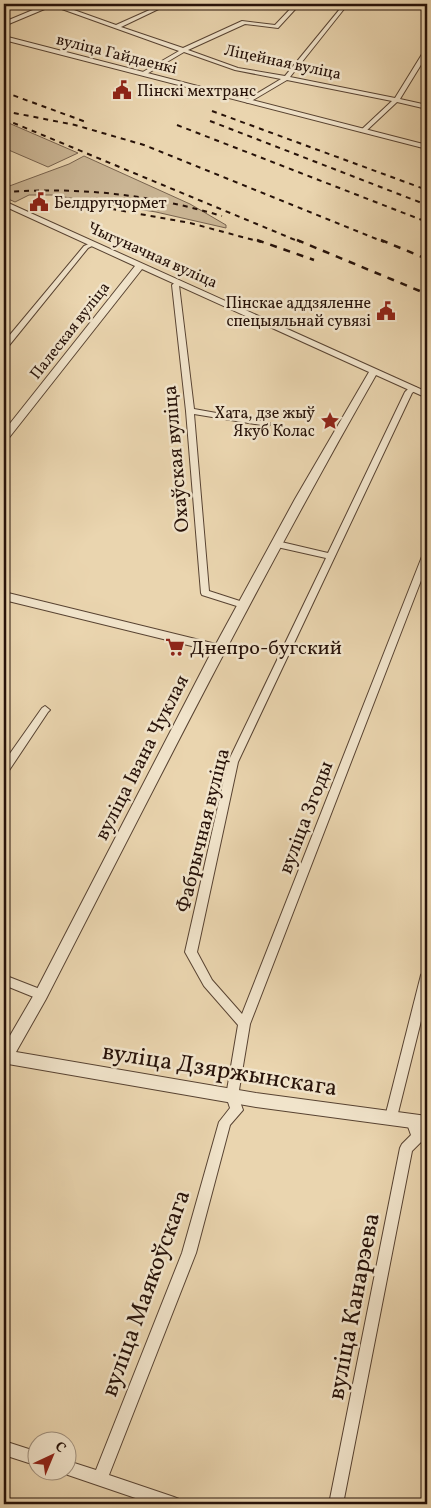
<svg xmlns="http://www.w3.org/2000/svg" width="431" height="1508" viewBox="0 0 431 1508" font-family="Vollkorn,serif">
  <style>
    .green { fill: #c9b493; stroke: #78634e }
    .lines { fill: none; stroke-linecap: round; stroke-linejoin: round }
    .minor-casing { stroke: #584332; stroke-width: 2 }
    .tertiary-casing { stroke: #584332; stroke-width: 2 }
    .minor { fill: #f1e4cb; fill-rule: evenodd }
    .tertiary { fill: #f1e4cb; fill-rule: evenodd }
    .rail-far1 { stroke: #271209; stroke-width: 2; stroke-dasharray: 5 5; stroke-linecap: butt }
    .rail { stroke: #271209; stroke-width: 2.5; stroke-dasharray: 7 7; stroke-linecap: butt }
    .labels { text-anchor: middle; stroke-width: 5; stroke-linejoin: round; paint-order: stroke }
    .far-street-label { font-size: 16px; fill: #271209; stroke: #f1e4cb }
    .far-poi-label { font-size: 16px; fill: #271209; stroke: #f1e4cb; text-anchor: start }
    .street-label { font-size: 20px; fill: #271209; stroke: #f1e4cb }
    .poi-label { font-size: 20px; fill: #271209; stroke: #f1e4cb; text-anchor: start }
    .near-street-label { font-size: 24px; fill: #271209; stroke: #f1e4cb }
  </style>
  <rect width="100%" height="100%" fill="#ead5af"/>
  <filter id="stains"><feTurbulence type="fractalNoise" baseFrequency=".004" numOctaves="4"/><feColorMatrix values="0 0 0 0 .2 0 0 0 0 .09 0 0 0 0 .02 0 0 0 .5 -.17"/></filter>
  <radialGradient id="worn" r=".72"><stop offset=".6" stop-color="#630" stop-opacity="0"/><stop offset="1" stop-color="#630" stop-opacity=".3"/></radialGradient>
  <g class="green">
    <path d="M4,121L78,153L48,167L4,148Z"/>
    <path d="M84,156L190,204L226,225V228L156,212L52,195H29L15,202L4,197V188L69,164Z"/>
  </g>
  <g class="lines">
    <g class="minor-casing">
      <g id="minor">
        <path d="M18,4L60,5L116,25L163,4H169L121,27L183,48L242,21L275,25L295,4H300L278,28L245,24L188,50L238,68L285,76L344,4H348L290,77L395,98L424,51L427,49V55L400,99L427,105V109L397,102L365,132H361V130L392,101L287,80L248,103L246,102V100L281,79L235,70L184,52L145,75H141V73L179,51L59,8H47L4,26V22L40,7L20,6Z"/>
        <path d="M427,139V144L423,147H419V145Z"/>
        <path d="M91,243L96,244L88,248L7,348H4V342L84,246Z"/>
        <path d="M178,280L181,282L179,285L194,409L267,422L271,424L267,426L194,414L209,591L246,603L248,605L243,608L202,595L201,593L186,411L172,285Z"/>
        <path d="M410,387H416L417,389L412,393L238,762L197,952L212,980L242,1014L423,554L427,551V565L250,1024L238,1096L243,1110L230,1125L196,1253L109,1475L174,1497L179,1499L181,1504H153L68,1475L63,1473L62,1470H68V1461L96,1470L182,1253L219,1122L230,1108L226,1096L238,1025L204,986L185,952L228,762L326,558L277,547L273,544L277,541L328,553L405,392Z"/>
        <path d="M45,706L50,710L48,712L8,772L4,773V762L42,708Z"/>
        <path d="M427,970V997L397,1117L395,1121L391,1123L387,1121L385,1117L421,975L423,972Z"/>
        <path d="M4,975L45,991L47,995L45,999L41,1000L4,985Z"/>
        <path d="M412,1115L416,1117L424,1137L422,1141L412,1151L343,1504H329L400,1148L402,1144L411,1135L406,1121L408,1117Z"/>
        <path d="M4,1441L38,1452V1466L4,1455Z"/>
      </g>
    </g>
    <g class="tertiary-casing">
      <g id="tertiary">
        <path d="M4,36L427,145V149L4,40Z"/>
        <path d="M4,201L427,392V398L376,375C259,580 153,790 46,999L16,1052L256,1093L427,1116V1130L256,1107L8,1064L4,1066V1046L36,991L212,651L4,600V592L216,644L295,499L369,372L142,269L8,439L4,440V431L135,266L4,206Z"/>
      </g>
    </g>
    <use href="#minor" class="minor"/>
    <use href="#tertiary" class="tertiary"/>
    <g class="rail-far1">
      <path d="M4,92L86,122"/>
      <path d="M4,111L75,125L144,145L384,242"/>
      <path d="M212,111L427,190"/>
      <path d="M4,119L300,242"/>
      <path d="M210,121L427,205"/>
      <path d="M177,125L427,222"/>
      <path d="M4,192C81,187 148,194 222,216"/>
      <path d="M62,200L190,223L261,242"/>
    </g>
    <g class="rail">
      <path d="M257,240L314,260"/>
      <path d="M297,240L427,294"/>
      <path d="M381,240L427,259"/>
    </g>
  </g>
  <defs>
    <g id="civic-bare" transform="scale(1.5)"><path d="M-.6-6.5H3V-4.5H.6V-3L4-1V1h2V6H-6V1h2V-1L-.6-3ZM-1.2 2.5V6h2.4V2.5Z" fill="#8f2418" stroke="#f1e4cb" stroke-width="2.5" paint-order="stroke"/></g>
    <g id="sight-bare" transform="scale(1.5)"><path d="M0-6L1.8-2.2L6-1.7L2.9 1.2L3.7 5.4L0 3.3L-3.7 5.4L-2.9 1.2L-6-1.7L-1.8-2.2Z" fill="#8f2418" stroke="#f1e4cb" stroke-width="2.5" paint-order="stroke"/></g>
    <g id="supermarket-bare" transform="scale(1.5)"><path d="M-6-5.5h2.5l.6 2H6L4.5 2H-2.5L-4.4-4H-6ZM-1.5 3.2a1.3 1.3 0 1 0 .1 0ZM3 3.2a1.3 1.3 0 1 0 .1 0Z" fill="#8f2418" stroke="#f1e4cb" stroke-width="2.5" paint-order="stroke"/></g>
  </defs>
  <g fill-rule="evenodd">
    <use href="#civic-bare" x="122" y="90"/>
    <use href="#civic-bare" x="39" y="202"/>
    <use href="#civic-bare" x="386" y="311"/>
    <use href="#sight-bare" x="330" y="421"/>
    <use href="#supermarket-bare" x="175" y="647"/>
  </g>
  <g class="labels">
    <g class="far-street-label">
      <text transform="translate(117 53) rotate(14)" y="6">вуліца Гайдаенкі</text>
      <text transform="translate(283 61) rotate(12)" y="6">Ліцейная вуліца</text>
      <text transform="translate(153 254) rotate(24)" y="6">Чыгуначная вуліца</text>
      <text transform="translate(69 330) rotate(-52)" y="6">Палеская вуліца</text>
    </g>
    <g class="far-poi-label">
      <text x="137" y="96">Пінскі мехтранс</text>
      <text x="54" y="208">Белдругчормет</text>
      <text x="371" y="308" text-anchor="end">Пінскае аддзяленне<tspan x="371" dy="18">спецыяльнай сувязі</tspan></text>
      <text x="315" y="418" text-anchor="end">Хата, дзе жыў<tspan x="315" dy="18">Якуб Колас</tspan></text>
    </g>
    <g class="street-label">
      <text transform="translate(175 459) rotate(-95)" y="7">Охаўская вуліца</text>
      <text transform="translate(141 757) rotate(-63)" y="7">вуліца Івана Чуклая</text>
      <text transform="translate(305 817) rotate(-69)" y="7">вуліца Згоды</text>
      <text transform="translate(202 830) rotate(-76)" y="7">Фабрычная вуліца</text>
    </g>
    <g class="poi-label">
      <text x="190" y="654">Днепро-бугский</text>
    </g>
    <g class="near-street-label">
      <text transform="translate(220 1069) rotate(9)" y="8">вуліца Дзяржынскага</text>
      <text transform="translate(145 1293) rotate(-70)" y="8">вуліца Маякоўскага</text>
      <text transform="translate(353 1306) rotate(-79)" y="8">вуліца Канарэева</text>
    </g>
  </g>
  <rect width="431" height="1508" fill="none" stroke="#ead5af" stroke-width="20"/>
  <rect x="5" y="5" width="421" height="1498" fill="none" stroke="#271209" stroke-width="2.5"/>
  <rect x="10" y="10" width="411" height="1488" fill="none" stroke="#271209"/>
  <g transform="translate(52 1456) rotate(44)"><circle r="24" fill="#f1e4cb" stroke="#a0907d"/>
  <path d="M0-4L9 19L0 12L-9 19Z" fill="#8f2418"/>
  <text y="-8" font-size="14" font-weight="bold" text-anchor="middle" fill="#271209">С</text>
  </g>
  <rect width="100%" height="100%" filter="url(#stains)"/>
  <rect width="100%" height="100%" fill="url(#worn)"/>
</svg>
